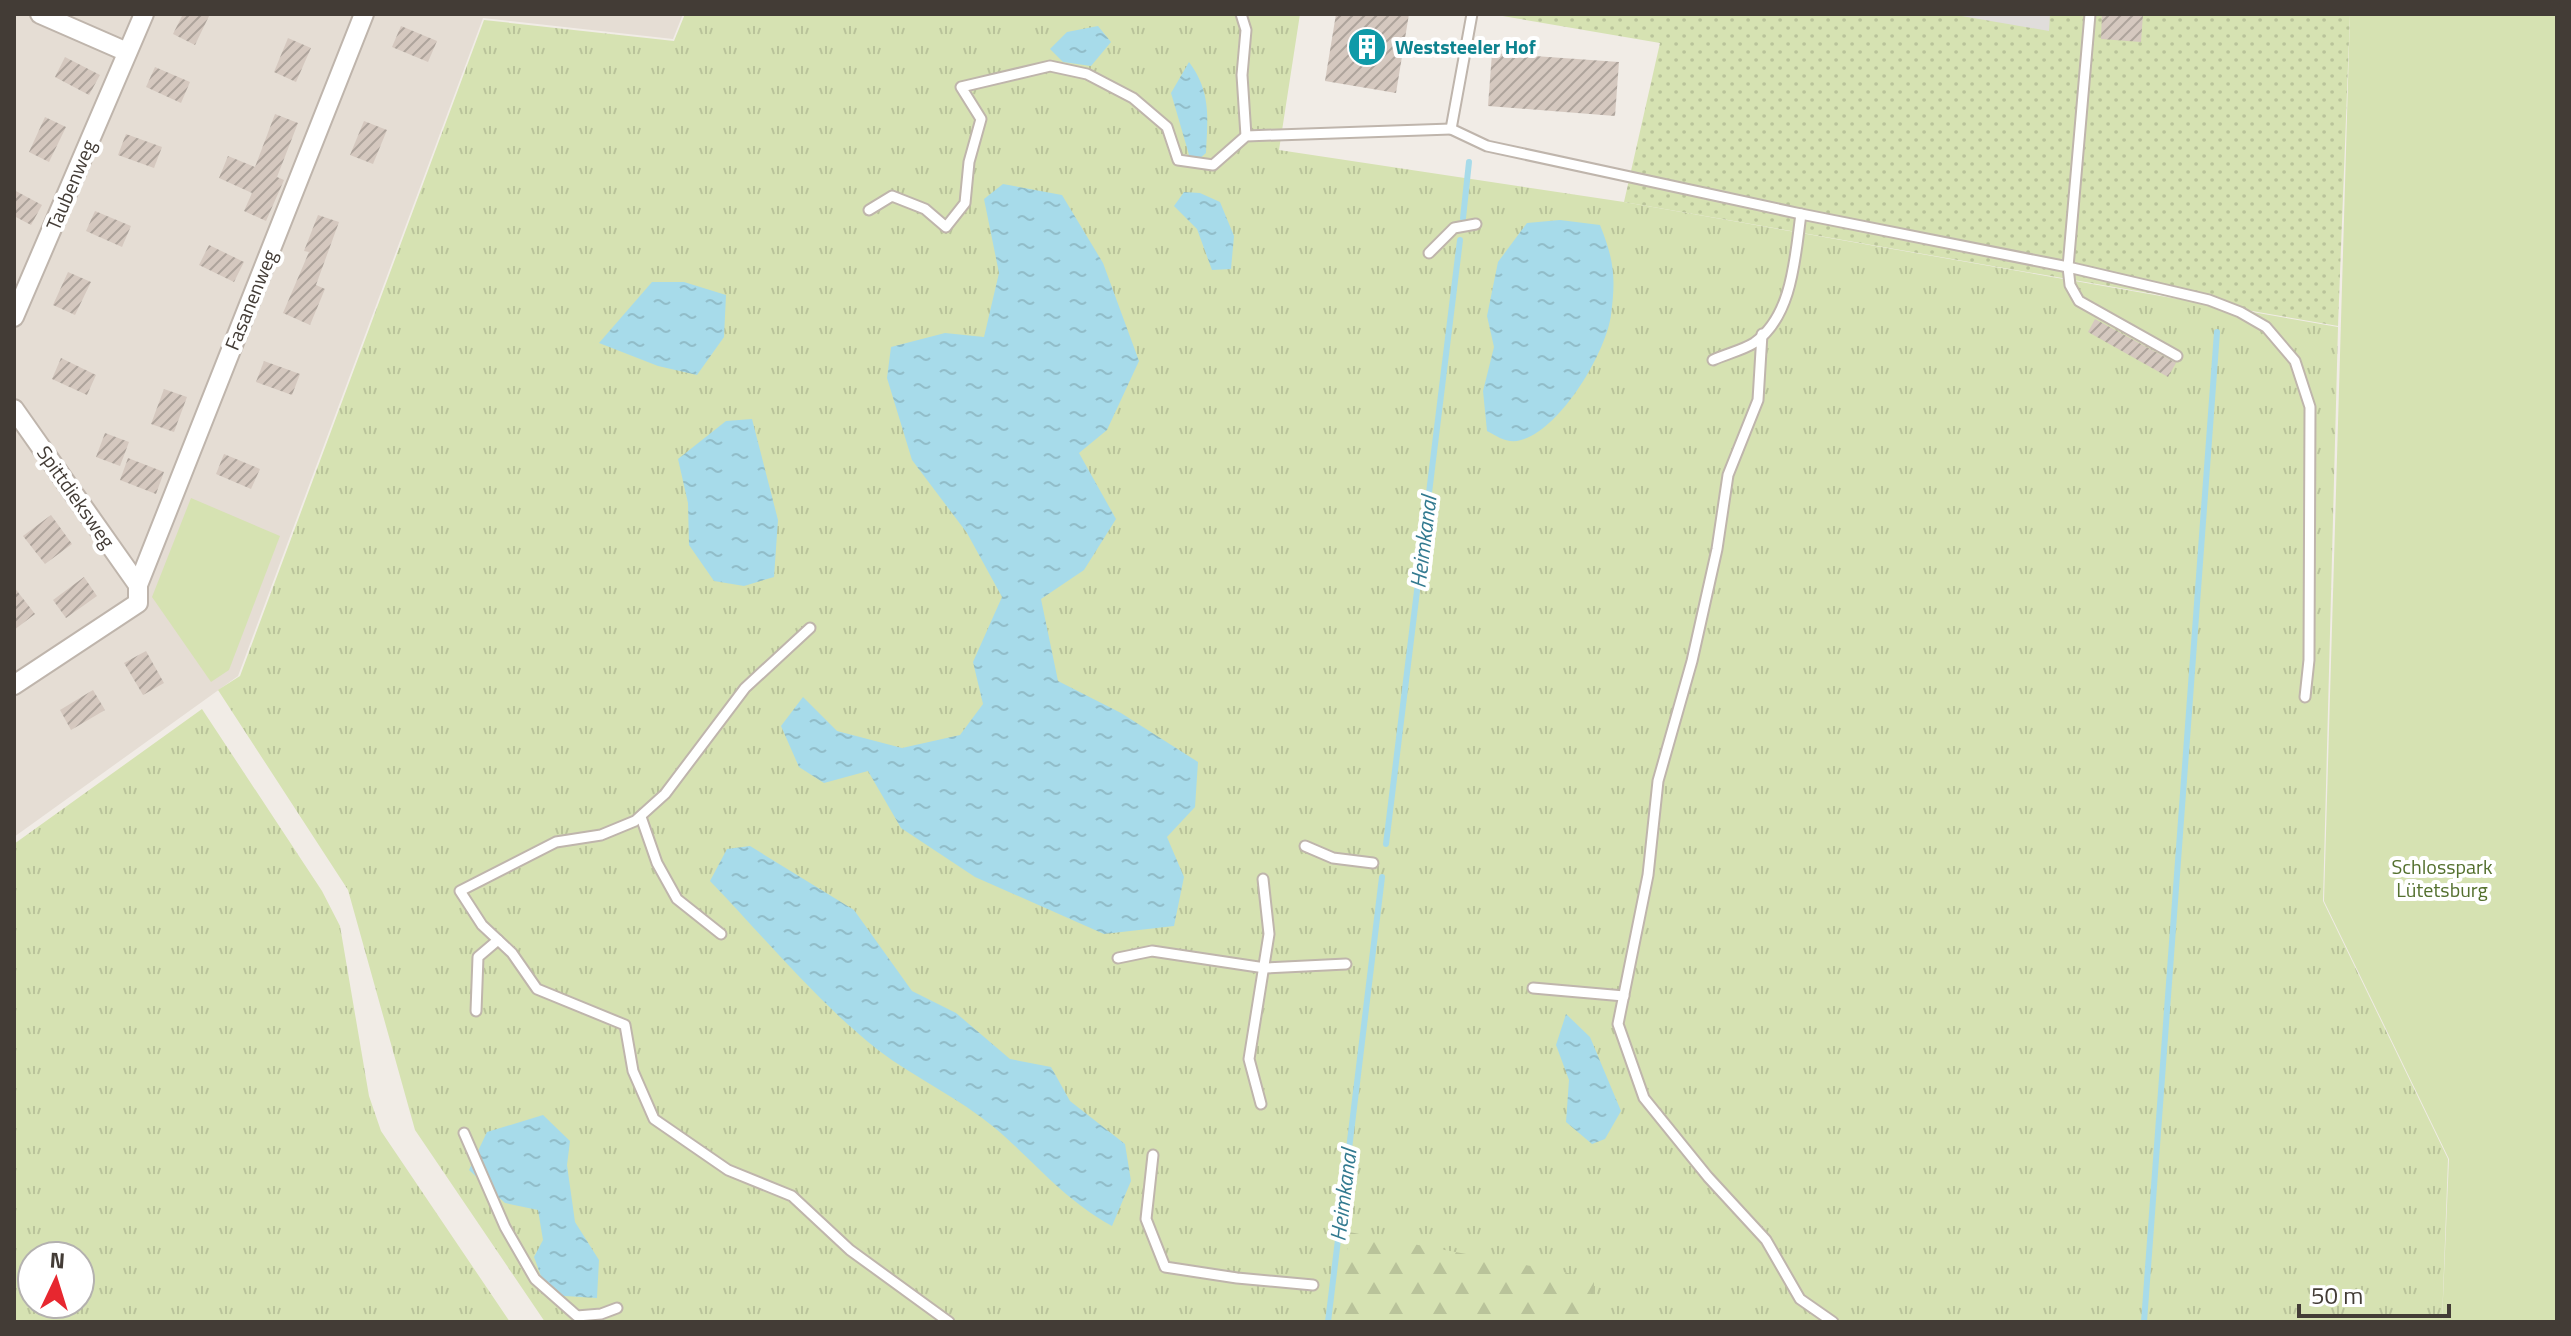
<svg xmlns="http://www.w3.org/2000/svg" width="2571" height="1336" viewBox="0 0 2571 1336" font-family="'Titillium Web',sans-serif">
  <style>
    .residential { fill: #e5ddd4 }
    .grass { fill: url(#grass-tufts); fill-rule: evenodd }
    .forest { fill: url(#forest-firs) }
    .park { fill: #d6e2b2 }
    .garden { fill: url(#garden-dots) }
    .parking { fill: #e0dddb }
    .water { fill: url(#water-ripples) }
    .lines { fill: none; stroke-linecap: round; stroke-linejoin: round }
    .stream { stroke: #a7dbea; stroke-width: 6 }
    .building { fill: url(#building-hatch) }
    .service-casing { stroke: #bfb5ac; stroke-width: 13 }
    .minor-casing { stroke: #bfb5ac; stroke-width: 22 }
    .service { stroke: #fff; stroke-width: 9 }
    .minor { stroke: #fff; stroke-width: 18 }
    .labels { text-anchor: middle; stroke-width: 8; stroke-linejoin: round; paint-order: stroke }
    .culture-label { font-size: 20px; font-weight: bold; fill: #0d838f; stroke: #fff; text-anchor: start }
    .street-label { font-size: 20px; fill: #433c36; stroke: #fff }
    .park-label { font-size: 20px; fill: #54702e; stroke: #fff }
    .water-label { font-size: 22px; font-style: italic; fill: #327a90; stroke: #fff }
  </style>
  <defs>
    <pattern id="grass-tufts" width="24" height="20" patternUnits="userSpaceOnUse" patternTransform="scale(2)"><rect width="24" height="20" fill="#d6e2b2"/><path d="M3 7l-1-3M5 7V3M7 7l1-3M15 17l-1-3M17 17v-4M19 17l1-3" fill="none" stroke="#b9c39a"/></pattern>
    <pattern id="forest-firs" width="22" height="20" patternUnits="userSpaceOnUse" patternTransform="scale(2)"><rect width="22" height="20" fill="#d6e2b2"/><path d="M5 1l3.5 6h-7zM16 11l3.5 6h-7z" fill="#b9c39a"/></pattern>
    <pattern id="garden-dots" width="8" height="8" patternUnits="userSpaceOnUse" patternTransform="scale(2)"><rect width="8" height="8" fill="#d6e2b2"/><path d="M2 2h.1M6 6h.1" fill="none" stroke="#b9c39a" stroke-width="1.8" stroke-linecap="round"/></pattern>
    <pattern id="water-ripples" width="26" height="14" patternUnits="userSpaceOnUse" patternTransform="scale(2)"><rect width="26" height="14" fill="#a7dbea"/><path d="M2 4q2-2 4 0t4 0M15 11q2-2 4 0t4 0" fill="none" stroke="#91bdc9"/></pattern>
    <pattern id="building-hatch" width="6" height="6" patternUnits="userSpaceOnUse" patternTransform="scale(2)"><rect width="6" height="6" fill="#d5c8bf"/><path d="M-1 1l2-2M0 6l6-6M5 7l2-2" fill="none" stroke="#aea49c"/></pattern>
  </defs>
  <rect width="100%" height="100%" fill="#f1ece6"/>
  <path class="residential" d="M14,14H683L673,39L483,18L238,676L14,837Z"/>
  <g class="grass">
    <path d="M685,14H1300L1279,150L1624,202L2338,327L2323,901L2448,1159L2442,1322H545L415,1130L348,890L218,690L240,676L484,20L674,41Z"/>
    <path d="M202,709L322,891L340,926L369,1096L381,1131L510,1322H14V844ZM32,1256H80V1304H32Z"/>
  </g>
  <path class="forest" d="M1349,1232L1594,1278V1322H1340Z"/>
  <g class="park">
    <path d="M2350,14H2557V1322H2442L2449,1159L2324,901Z"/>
    <path d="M191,498L280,536L229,670L211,682L152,597Z"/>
  </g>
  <path class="garden" d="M1491,14H2350L2338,326L1624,202L1660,43Z"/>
  <path class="parking" d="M1950,14H2050L2049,31Z"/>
  <g class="water">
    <path d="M1098,26L1111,42L1091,66L1063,62L1050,49L1067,32Z"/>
    <path d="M1189,62C1211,91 1208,118 1206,153L1192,165L1171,93Z"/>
    <path d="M1003,184L1062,195L1103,263L1139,361L1107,430L1079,453L1116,519L1084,570L1041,599L1058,681L1121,713L1198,762L1195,807L1167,837L1184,877L1174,926L1104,934L975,877L901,828L868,771L824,783L799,767L781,726L803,697L837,731L902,748L960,735L983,704L973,662L1002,597L967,533L912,460L887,378L891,347L945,333L984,337L999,273L984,199Z"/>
    <path d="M1184,192L1200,193L1220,202L1234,236L1231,269L1212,270L1197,229L1174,206Z"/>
    <path d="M1560,220L1600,225C1614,260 1616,277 1611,315C1606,353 1560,430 1521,440C1508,444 1498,437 1487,431L1483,391L1494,347L1487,316L1498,262L1527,223Z"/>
    <path d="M652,282H684L726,295L724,337L697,375L658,366L599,343Z"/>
    <path d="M752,419L778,520L774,577L744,586L714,581L689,545L688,503L678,459L726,421Z"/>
    <path d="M750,846L854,910L912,991L956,1013L1010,1059L1051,1067L1070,1101L1125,1144L1131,1181L1112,1226C1062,1198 1037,1164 995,1128C959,1098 915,1078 878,1050C815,1000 765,938 710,881L727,849Z"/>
    <path d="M1566,1014L1590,1037L1621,1111L1605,1139L1592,1144L1566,1122L1569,1080L1556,1045Z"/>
    <path d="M543,1115L570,1141L567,1165L575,1222L599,1260L597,1298L548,1295L534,1257L543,1240L538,1210L505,1203L469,1170L487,1132Z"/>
  </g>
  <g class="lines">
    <g class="stream">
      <path d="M1463,218L1469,162"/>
      <path d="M1386,844L1460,240"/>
      <path d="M1328,1322L1382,877"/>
      <path d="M2144,1322L2217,332"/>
    </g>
  </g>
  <g class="building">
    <path d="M183,14H210L195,45L173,34Z"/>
    <path d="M1336,14H1409L1396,93L1325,81Z"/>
    <path d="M2102,14H2143L2141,42L2101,39Z"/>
    <path d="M401,26L437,41L428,62L392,47Z"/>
    <path d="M288,38L311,48L296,82L274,72Z"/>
    <path d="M1492,53L1619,62L1615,116L1488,106Z"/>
    <path d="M65,57L100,75L89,95L55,77Z"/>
    <path d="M155,67L190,82L181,103L146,87Z"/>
    <path d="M275,114L298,123L277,177L284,180L266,221L244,211L252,193L219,178L228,156L255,167Z"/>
    <path d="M45,117L66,127L49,162L29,152Z"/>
    <path d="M364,121L387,130L373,164L350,155Z"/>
    <path d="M126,134L162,147L154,168L118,155Z"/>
    <path d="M14,190L42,205L31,225L14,216Z"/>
    <path d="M95,211L131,226L122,247L86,231Z"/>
    <path d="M318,215L339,222L316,285L325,289L310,325L283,313L309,252L304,251Z"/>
    <path d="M209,245L244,262L234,282L199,265Z"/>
    <path d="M68,272L91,282L75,315L53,305Z"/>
    <path d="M2095,319L2176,363L2168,377L2088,332Z"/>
    <path d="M61,358L96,375L87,395L52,379Z"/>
    <path d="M264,361L300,374L292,395L256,382Z"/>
    <path d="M164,389L187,397L174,432L151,424Z"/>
    <path d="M105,433L129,442L120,466L96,457Z"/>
    <path d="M224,454L260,469L251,489L216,474Z"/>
    <path d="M128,458L164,472L156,494L120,480Z"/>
    <path d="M51,515L72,544L45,564L23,536Z"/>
    <path d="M84,577L97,596L66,618L53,600Z"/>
    <path d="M14,587L35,614L14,630Z"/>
    <path d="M146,651L164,683L143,695L124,663Z"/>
    <path d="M93,690L105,710L71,730L60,710Z"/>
  </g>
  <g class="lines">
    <g class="service-casing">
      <g id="service">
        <path d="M1241,14L1246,30L1242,75L1246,136"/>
        <path d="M1472,14L1451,129L1487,146L1801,214L2068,267L2090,14"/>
        <path d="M869,210L892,196L925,209L946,227L965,203L969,162L981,119L961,87L1050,66L1087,74L1133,98L1167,127L1178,160L1213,165L1246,136L1451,129"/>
        <path d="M1429,253L1454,228L1476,224"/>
        <path d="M1762,334L1758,400L1728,475L1717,549L1692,661L1658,781L1648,875L1618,1024L1644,1098L1708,1177L1766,1240L1800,1299L1833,1322"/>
        <path d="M2177,356L2079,301L2070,285L2068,267L2209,300L2240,312L2266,327L2295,361L2310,407L2309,660L2305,697"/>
        <path d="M1713,360C1726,354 1743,350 1754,343C1793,316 1795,256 1801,214"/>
        <path d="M810,628L745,688L665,794L635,821L601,835L556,842L460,891L482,925L512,953L537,989L625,1025L633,1071L654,1119L728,1170L792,1196L850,1250L949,1322"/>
        <path d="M641,817L657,863L677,899L721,934"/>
        <path d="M1305,846L1333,858L1373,863"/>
        <path d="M1118,958L1152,951L1265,968L1346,964"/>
        <path d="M1533,988L1624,996"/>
        <path d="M476,1011L478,957L498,940"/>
        <path d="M1261,1104L1249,1059L1269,934L1263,879"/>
        <path d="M464,1133L505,1227L535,1279L577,1316L601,1314L617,1308"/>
        <path d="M1153,1155L1146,1219L1165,1267L1237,1278L1313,1285"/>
      </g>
    </g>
    <g class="minor-casing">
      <g id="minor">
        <path d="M40,14L127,52"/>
        <path d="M14,317L144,14"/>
        <path d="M14,409L138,585"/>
        <path d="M14,685L138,603V585L364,14"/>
      </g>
    </g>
    <use href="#service" class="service"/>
    <use href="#minor" class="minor"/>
  </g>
  <defs>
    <g id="building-disc" transform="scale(2)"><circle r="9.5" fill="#0f9aa8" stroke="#fff"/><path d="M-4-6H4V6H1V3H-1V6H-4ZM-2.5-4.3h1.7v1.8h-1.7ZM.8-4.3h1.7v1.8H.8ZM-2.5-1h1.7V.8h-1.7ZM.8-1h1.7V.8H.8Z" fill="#fff"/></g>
  </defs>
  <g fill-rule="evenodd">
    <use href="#building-disc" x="1367" y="47"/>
  </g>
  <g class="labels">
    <g class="culture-label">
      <text x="1395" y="54">Weststeeler Hof</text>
    </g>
    <g class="street-label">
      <text transform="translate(71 185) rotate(-67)" y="7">Taubenweg</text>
      <text transform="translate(251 300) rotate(-68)" y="7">Fasanenweg</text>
      <text transform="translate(76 497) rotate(55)" y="7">Spittdieksweg</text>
    </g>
    <g class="park-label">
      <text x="2442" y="874">Schlosspark<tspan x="2442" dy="23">Lütetsburg</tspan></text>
    </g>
    <g class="water-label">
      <text transform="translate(1423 542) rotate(-83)" y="8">Heimkanal</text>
      <text transform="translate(1343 1195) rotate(-83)" y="8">Heimkanal</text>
    </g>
  </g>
  <rect width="2571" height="1336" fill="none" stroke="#433c36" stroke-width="32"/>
  <g transform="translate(56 1280) rotate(4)"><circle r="38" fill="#ffffff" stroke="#b4b1af" stroke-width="2"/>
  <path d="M0-6L14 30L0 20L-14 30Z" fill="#e7272f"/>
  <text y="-12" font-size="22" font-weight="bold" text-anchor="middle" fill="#433c36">N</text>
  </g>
  <path d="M2299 1304v12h150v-12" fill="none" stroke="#433c36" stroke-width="4"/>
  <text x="2311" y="1304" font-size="24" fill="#433c36" stroke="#ffffff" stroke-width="6" paint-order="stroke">50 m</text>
</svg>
